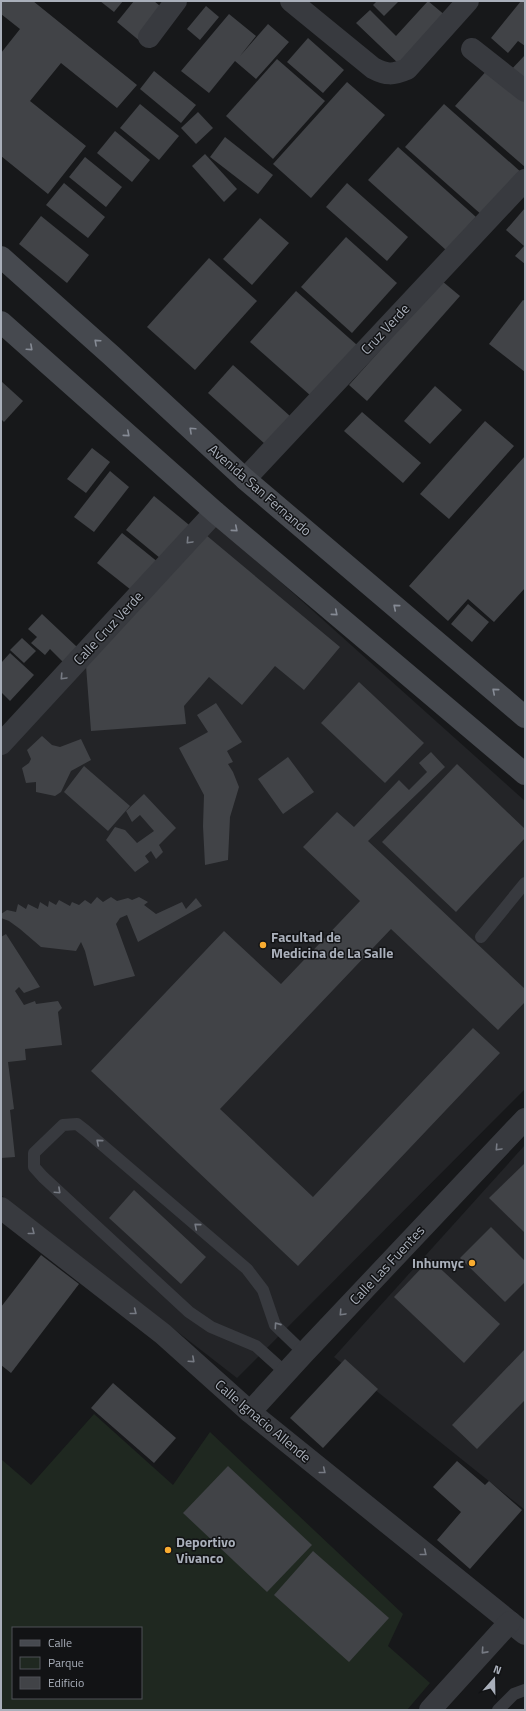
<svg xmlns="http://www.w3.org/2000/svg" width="526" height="1711" viewBox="0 0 526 1711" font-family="'Titillium Web',sans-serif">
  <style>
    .built { fill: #232427 }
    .green { fill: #1f2820; fill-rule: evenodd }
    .building { fill: #414347 }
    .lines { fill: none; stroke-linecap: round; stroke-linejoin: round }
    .service { stroke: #383a3f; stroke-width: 12 }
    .minor { stroke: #383a3f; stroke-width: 22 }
    .secondary { stroke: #46494f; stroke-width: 22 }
    .oneway { stroke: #868b95 }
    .oneway2 { stroke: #767a83 }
    .poi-dot { fill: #f9ac30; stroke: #121315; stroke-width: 1.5 }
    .labels { text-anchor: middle; stroke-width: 3; stroke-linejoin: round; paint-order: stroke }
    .street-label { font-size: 14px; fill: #a9afba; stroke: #121315 }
    .poi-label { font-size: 14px; font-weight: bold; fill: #a9afba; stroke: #121315; text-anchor: start }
  </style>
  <rect width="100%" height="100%" fill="#17181a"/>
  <g class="built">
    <path d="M214,522L525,801V1089L237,1378L1,1195V750Z"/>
    <path d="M525,1145V1510L334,1357Z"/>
  </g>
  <path class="green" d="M94,1414L173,1485L210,1432L403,1614L388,1646L430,1683L407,1710H1V1459L31,1485ZM13,1628H141V1698H13Z"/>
  <g class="building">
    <path d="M1,1H33L137,85L117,108L61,63L30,101L86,146L48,194L1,156V53L20,29L1,14Z"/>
    <path d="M100,1H123L114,12Z"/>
    <path d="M134,1H154L166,11L141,42L117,22Z"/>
    <path d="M377,1H399L384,16L373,5Z"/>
    <path d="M428,1L446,16L400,65L356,23L370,10L396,36Z"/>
    <path d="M521,1L525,2V46L518,41L508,53L491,38Z"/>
    <path d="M206,6L219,17L200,40L187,29Z"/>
    <path d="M229,14L256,36L240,56L268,24L289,42L256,79L235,61L209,93L181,71Z"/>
    <path d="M308,38L344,70L323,93L287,62Z"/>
    <path d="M525,55V83L509,72Z"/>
    <path d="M277,59L325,101L273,159L226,116Z"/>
    <path d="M489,68L525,100V167L455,106Z"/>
    <path d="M154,71L196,105L181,123L140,89Z"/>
    <path d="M347,82L385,115L311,198L273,164Z"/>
    <path d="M140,104L179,136L159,160L120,128Z"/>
    <path d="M444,104L522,173L483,216L405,147Z"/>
    <path d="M198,112L213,128L196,144L181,128Z"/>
    <path d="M115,131L150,160L132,182L97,153Z"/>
    <path d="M225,137L273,175L258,194L210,157Z"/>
    <path d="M398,147L476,217L446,250L368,180Z"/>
    <path d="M205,154L237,189L224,202L192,166Z"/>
    <path d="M85,157L122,187L106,207L69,177Z"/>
    <path d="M64,183L105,217L88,238L46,205Z"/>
    <path d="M347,183L408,237L387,261L326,207Z"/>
    <path d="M525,208V264L515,256L524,246L506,230Z"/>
    <path d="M41,216L89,255L67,283L19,244Z"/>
    <path d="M260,218L289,243L252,285L223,259Z"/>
    <path d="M346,237L397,283L352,333L301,287Z"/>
    <path d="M209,258L257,301L195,370L147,327Z"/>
    <path d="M442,281L460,296L367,401L349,385Z"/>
    <path d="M296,291L357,345L311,396L250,342Z"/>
    <path d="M523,300L525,301V372L489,344Z"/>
    <path d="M233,365L290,416L265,444L208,393Z"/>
    <path d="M1,381L23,401L4,422L1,419Z"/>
    <path d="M435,386L462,410L430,444L404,421Z"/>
    <path d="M362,412L421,463L403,483L344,431Z"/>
    <path d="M485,421L514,446L449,519L420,494Z"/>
    <path d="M92,448L110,462L86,493L67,479Z"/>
    <path d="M525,456V588L494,622L468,599L448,621L409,586Z"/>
    <path d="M110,471L129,487L94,532L74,517Z"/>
    <path d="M154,496L194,529L166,563L126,530Z"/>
    <path d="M200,530L340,647L304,690L275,666L242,705L209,677L184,706L186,724L91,731L86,666Z"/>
    <path d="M122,533L164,567L140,597L97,563Z"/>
    <path d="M468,604L489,622L472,642L451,624Z"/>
    <path d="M42,614L77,647L63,662L50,649L45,655L31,643L37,637L28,629Z"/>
    <path d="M22,638L36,651L24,663L10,650Z"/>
    <path d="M10,653L34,675L10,701L1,692V663Z"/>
    <path d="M359,682L424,743L385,783L321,723Z"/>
    <path d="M216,703L242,742L227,751L233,762L228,764L233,772L239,787L230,817L228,860L205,865L203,826L204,795L179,748L208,732L197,715Z"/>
    <path d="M42,736L52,745L60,747L81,739L91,760L71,771L61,792L55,796L36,792V782L26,783L22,768L29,763L31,759L27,750Z"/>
    <path d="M431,752L445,767L368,841L525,989V1002L498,1030L391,929L220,1109L313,1197L473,1028L500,1053L298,1266L91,1071L224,931L281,984L360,901L303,847L337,812L354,827L399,780L409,790L427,772L419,763Z"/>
    <path d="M288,757L314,792L283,814L258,779Z"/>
    <path d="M457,764L525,829V838L456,912L382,842Z"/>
    <path d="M84,766L130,806L108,831L64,792Z"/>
    <path d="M144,794L176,828L159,845L163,852L156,859L151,851L145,856L149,862L135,872L106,840L115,827L125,830L137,843L154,831L140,815L132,822L126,811Z"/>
    <path d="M97,897L103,902L111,897L117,901L128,898L132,900L139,897L148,902L144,905L156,914L182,902L186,909L196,898L202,906L138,942L127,915L120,918L116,924L135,976L94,986L85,951L81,942L76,951L41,947L20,929L9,921L1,918V914L7,910L16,912L18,904L26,909L28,904L38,909L40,902L48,907L49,901L56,905L59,900L70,906L72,902L79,905L85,900L91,904Z"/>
    <path d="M6,934L40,987L24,993L19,987L15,991L24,1005L35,1001L36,1004L58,1001L62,1008L58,1012L62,1045L25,1049L26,1060L8,1062L14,1109L10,1110L15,1157L1,1158V937Z"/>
    <path d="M525,1163V1233L489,1198Z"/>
    <path d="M134,1190L206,1257L181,1284L109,1218Z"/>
    <path d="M491,1227L525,1261V1282L505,1302L460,1258Z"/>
    <path d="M41,1255L79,1284L11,1373L1,1365V1307Z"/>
    <path d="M430,1259L500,1324L464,1363L394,1297Z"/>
    <path d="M525,1349V1400L477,1449L452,1425Z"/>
    <path d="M345,1359L378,1389L323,1448L290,1418Z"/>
    <path d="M113,1383L176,1438L154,1463L91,1408Z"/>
    <path d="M457,1461L485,1485L489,1481L522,1510L470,1569L437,1540L461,1512L433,1487Z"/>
    <path d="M228,1466L312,1545L267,1592L183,1513Z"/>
    <path d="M313,1551L389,1618L349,1662L274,1595Z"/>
  </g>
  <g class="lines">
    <g class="service">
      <path d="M481,937L525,883"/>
      <path d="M286,1373L256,1346L211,1327L189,1312L43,1177L34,1167V1153L63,1125L77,1124L86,1131L247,1269L263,1290L275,1325L304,1353"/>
      <path d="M498,1710L514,1694L525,1690"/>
    </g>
    <g class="minor">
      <path d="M291,1L373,68C386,75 393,75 407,69L468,1"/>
      <path d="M149,37L176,1"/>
      <path d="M472,49L525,91"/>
      <path d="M245,479L525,180"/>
      <path d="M1,744L215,512"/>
      <path d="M1,1208L163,1334L250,1412L525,1634"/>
      <path d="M250,1412L304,1353L525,1119"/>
      <path d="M430,1710L510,1622"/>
    </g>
    <g class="secondary">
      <path d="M1,257L112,356L245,479L525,717"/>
      <path d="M1,322L215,512L525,774"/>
    </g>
  </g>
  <defs><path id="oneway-chevron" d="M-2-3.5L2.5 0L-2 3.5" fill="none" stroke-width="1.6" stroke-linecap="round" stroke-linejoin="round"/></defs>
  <g class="oneway">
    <use href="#oneway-chevron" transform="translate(97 342) rotate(-138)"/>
    <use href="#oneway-chevron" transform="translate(30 348) rotate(42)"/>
    <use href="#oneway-chevron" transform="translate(192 430) rotate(-137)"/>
    <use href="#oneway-chevron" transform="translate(127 434) rotate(41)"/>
    <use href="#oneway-chevron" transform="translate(235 529) rotate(40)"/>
    <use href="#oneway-chevron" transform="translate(396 607) rotate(-140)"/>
    <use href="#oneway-chevron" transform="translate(335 613) rotate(40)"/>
    <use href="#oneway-chevron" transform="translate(495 691) rotate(-140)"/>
  </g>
  <g class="oneway2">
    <use href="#oneway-chevron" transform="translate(189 541) rotate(133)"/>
    <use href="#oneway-chevron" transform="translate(63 677) rotate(133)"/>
    <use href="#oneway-chevron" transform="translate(99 1142) rotate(-139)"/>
    <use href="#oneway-chevron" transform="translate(498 1148) rotate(133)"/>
    <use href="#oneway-chevron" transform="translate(58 1191) rotate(43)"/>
    <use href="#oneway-chevron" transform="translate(197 1226) rotate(-139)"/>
    <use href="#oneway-chevron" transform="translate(32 1232) rotate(38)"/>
    <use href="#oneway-chevron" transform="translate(134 1312) rotate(38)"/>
    <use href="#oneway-chevron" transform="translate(342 1313) rotate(133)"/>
    <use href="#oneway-chevron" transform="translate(277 1325) rotate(-125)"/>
    <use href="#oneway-chevron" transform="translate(192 1360) rotate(42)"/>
    <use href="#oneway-chevron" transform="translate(323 1471) rotate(39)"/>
    <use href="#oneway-chevron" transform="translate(424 1553) rotate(39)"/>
    <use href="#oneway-chevron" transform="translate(484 1651) rotate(132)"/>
  </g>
  <g class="poi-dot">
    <circle cx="263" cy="945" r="4"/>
    <circle cx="472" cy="1263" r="4"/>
    <circle cx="168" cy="1550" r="4"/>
  </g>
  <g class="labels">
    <g class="street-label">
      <text transform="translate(385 329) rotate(-47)" y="5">Cruz Verde</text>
      <text transform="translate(260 490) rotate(41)" y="5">Avenida San Fernando</text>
      <text transform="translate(108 628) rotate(-47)" y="5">Calle Cruz Verde</text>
      <text transform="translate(387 1265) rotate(-47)" y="5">Calle Las Fuentes</text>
      <text transform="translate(263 1421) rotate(40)" y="5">Calle Ignacio Allende</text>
    </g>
    <g class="poi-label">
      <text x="271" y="942">Facultad de<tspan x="271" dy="16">Medicina de La Salle</tspan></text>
      <text x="464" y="1268" text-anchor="end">Inhumyc</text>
      <text x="176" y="1547">Deportivo<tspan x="176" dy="16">Vivanco</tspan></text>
    </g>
  </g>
  <rect width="526" height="1711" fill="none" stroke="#a9afba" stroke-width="4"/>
  <rect x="12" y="1627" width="130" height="72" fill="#121315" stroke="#4e5157"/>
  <rect x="20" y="1640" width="20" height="6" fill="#46494f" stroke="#4e5157"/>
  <text x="48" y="1647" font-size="12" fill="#a9afba">Calle</text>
  <rect x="20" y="1657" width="20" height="12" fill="#1f2820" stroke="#4e5157"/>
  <text x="48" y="1667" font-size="12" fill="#a9afba">Parque</text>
  <rect x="20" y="1677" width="20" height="12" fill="#414347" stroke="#4e5157"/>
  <text x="48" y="1687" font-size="12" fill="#a9afba">Edificio</text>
  <g transform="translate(494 1679) rotate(20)" stroke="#121315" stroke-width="3" paint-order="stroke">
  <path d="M0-3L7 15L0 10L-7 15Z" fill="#a9afba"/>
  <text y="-6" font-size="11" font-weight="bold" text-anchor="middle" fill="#a9afba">N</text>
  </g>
</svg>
